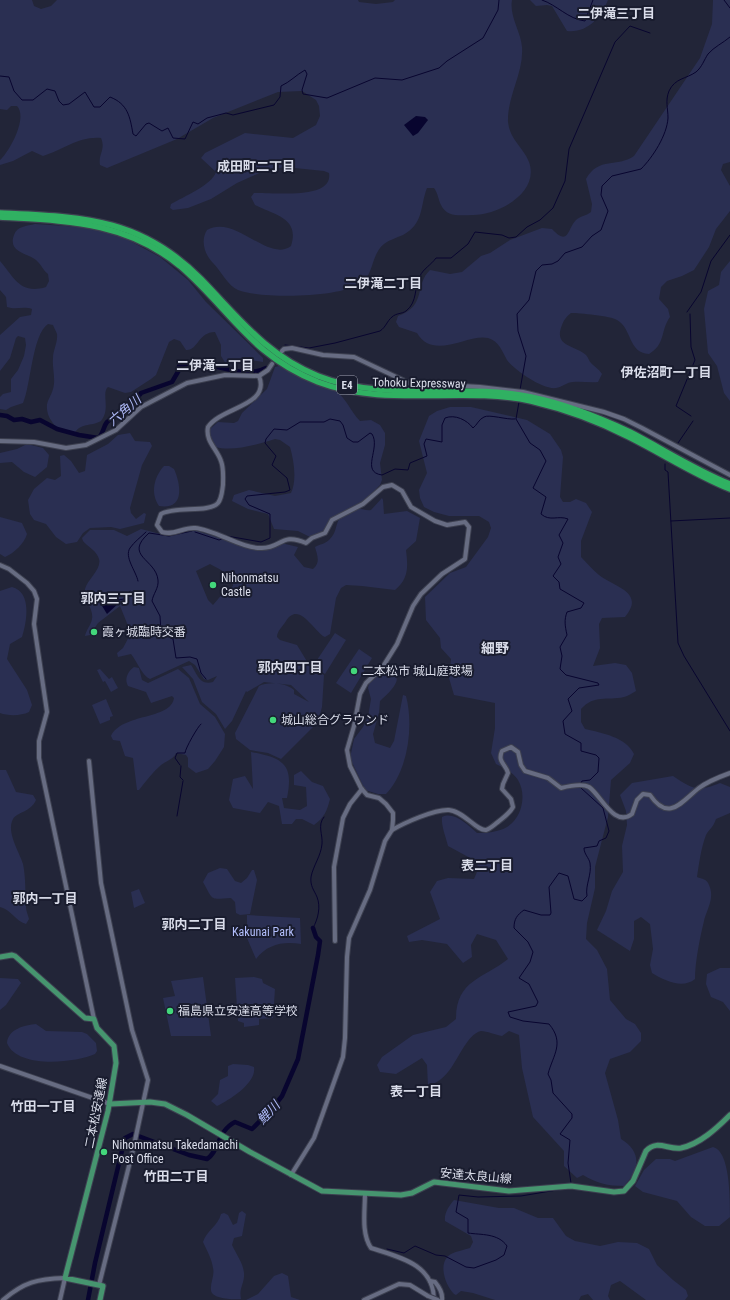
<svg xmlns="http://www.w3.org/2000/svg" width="730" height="1300" viewBox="0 0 730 1300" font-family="'Roboto Condensed','Noto Sans JP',sans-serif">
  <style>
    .green { fill: #2a2f52; fill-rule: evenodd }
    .water { fill: #08052f }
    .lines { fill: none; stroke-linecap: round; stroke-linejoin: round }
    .stream { stroke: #08052f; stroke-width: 1 }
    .river { stroke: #08052f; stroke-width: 4.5 }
    .minor-casing { stroke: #3d4050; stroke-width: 6 }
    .major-casing { stroke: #3d4050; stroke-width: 7 }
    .highway-casing { stroke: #3d4050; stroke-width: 8 }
    .minor { stroke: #676c82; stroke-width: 4 }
    .major { stroke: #46956f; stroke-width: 5 }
    .highway { stroke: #30b162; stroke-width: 5.5 }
    .minor-bridge-casing { stroke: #3d4050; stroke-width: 6; stroke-linecap: butt }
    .minor-bridge { stroke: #676c82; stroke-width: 4 }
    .poi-dot { fill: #43d77b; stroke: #191c2e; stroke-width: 1.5 }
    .labels { text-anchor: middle; stroke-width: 4; stroke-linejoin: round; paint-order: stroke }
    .shield { fill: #191c2e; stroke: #a0a3b2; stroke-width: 1 }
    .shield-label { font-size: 11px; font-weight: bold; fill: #daddea }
    .street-label { font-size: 12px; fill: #daddea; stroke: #191c2e }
    .poi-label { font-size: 12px; fill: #daddea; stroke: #191c2e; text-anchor: start }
    .park-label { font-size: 12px; fill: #b3bffd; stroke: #191c2e }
    .neighbourhood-label { font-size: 13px; font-weight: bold; fill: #daddea; stroke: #191c2e }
    .water-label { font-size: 13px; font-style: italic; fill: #afbaf8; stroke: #191c2e }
    .quarter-label { font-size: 14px; font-weight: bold; fill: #daddea; stroke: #191c2e }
  </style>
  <rect width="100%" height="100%" fill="#222538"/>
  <g class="green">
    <path d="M0,0H32L34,6L41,9L51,6L57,0H358L359,2L376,4L393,2L395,0H512C509,16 521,32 522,47C524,73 507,96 508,122C510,140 524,148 529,162C540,193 498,215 473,215C461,215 447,218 441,205C438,199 438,193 434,188H427C420,206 424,224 403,235C396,238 389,240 384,244C371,254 374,275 361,283C340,298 262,299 238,290C228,286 221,271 213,263C205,255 200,241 207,230C235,214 268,263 291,246C300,218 275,215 255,205L251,197L254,193C269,192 334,201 329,173L324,171L285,167L266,170L237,183L211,199L188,208L173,210L170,208L171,204C183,197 212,185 216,172L201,158L205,153L245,133L293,138L316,125L320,116L319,106L316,100L302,91L278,92L213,118L177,139L107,168L100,165C98,154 106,150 101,138C79,136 63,150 43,156L32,151L13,161L0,165V160C10,151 28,117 17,106H11L7,110L0,109Z"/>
    <path d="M530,0H608C600,18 588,33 567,31L552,6L547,5L536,6Z"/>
    <path d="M713,0H730V162L723,164L721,170L730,186V211L716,229L709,247L694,270L682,276L667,281L661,287L659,299L668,309L670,317C660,331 666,344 649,354C628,353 632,328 617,320C611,316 579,313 571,313C566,317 564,320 562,325C553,347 575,345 586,355C588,357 589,361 591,363C595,367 599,369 602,374L598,382C590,383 581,381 573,382C567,382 562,387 556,388C543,390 514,370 507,360C502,351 499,341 488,338C469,333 433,361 417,333L399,327L396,322L398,316C427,306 414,285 430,270L450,274L462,272L481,256L490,253L510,240L542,228L552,229C569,247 567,229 576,220C580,216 586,216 591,212L592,204L586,179C599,156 617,168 634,156L700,58L712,24Z"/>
    <path d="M35,224L81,227L119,235L160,257L188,280L206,302L263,358V362L250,360L226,364L221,356V345L215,332C198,332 198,351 186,350L180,341L174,339L169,342L156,375L151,379L131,392L125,393L108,387C101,393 111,409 101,421C90,427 81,422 74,434C62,435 48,422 47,409C46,401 51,397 53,389C56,379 52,368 53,358C53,350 58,342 57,334C56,331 54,328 53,325L48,324C32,335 31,385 23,403L11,407L6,410L0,409V397L3,394L11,392V379L18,370L24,356L26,345L25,338L18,336L16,338L10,358L0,371V335L20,317L31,315L32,309C23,306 16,310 7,307L6,297L0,290V261C14,277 20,295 46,287L49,281L48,274C43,270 42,266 38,262C31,253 7,254 14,235C17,226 27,226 35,224Z"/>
    <path d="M730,261V401L724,393L717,366L708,353L704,309L708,291L719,285L721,272Z"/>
    <path d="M279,366L295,375L336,391C346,398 351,412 360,421L371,420L380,425L385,433V445L380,463L382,480L380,485L365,500L331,518L323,532L310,537L298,531L274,529L268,514L248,509L232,501L234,495L249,490L275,496L291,493C297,480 294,461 290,447L280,440L275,439C259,444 232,452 216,447L210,435V429L218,422L234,423L238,421L242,413L267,389L275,367Z"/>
    <path d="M450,407H471L527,420L550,434L561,450L563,457L560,497L563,502H570L576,499L586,503L592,512L581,541V557C587,563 593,570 599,575C614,587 646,592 625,617L602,618L599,624L600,648L593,666L615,663L626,665L632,673L636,691C632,693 628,696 624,697C606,701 595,694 581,709V722L585,729C602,733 626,737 634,754L630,763L611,780L608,817L595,867V888L587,923L586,939L597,950L607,969L610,1000L626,1019L635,1024L641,1033V1041L630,1052L610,1059L605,1073L618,1120L621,1139C642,1152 640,1169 624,1186C608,1186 596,1183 583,1175L577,1178L564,1166V1151L533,1117L522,1068L519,1035L509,1031L502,1036C496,1035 487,1031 481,1031C467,1034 457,1062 448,1072C442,1079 437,1083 428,1086L427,1065L422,1058L396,1074L380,1072L377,1065L382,1057L413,1035L446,1027L456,1019C456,980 483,979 508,959L496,940L477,934L471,945L472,957L463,963L447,944L422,940L409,942L407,936L440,919L430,892L437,881L448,878L474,879L479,867L472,859L448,846C446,837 441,826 442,817C454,811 468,825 477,833C486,833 499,832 507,827C522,818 527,795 518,780C513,772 504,768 496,764L491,753L495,728V703L454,695L449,678L451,659L441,648L440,638L426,620L425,597L450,573L466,567L488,537L491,528L489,522L479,516H449L434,512L424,507L420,498L419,490L427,473L419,441L429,416L437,411Z"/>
    <path d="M130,433L135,441L150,442L152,446L142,465L130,508L131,513L136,519L144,513L146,514L144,523L120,529L111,527L90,528L83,533L77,542L66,544L56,537L46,524L34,520L30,514L28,500L34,489L47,478L55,480L61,476L60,456L64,455L71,461L79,473L85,471L87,455L108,444L118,435Z"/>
    <path d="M27,444L43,448L49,455L47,467L35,477L24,472L12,462L0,463V453L17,449Z"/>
    <path d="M164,466H169L174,469C181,485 185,510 159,506C150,493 154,477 164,466Z"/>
    <path d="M382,498L383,500L384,514L407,511L420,518L416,541L406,550C408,567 409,578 395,590L362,586L346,585L341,588L336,598L330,634L325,637C314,632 299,600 286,621C283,626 277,631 277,637L280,640L297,645L311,668L324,675L322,707L318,722L281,759L268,753L250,750L236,739L235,733L259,686C268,681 287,683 294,690V694L309,702L291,685L264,682L247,692L246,691L232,721L225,729L216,714L202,702L193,679L182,667L191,665C197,673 199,686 213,682L217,676L208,680L204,679L195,665L189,661L150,679C142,676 137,661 131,654L118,657L117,653L123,648L131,633L120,606L98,623L90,635L85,636C86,630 91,625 92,619C94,608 83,600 85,589C87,580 102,569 99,559C97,551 88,547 83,541L82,538L90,530H114L127,536L141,529L168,536L194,530L259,550L281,543L298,547L294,555L304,567L313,569C321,562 317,555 315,547C320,544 325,544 329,540C342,528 329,518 356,509C361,508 366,511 371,510ZM210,564C219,569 233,575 233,586L224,592L213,605L208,600L196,571Z"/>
    <path d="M0,517L22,523L27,534C24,544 14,553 5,557L0,554Z"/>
    <path d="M12,587C32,592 27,622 22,637L10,644L7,659L27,690L32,705L29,712C21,716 8,716 0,713V591Z"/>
    <path d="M335,633L346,640L325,674L313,666Z"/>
    <path d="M359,649L372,658L351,693L336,683Z"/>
    <path d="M134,667L139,668L142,680L148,683L178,669L189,678L200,704L215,717L225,734L224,747L215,761L208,769L196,773L188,767V758L186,755L176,753C174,759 166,761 161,765C153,772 146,781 139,790H137L133,758L125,756L120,741L113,740L111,736C122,713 171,720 174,698L172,696L151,703L146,692L128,686C124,679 128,671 134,667Z"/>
    <path d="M100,669L109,679L112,677L118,688L111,692L105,681L103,682L97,670Z"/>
    <path d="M391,669C406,679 389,692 380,701L379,713L373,734L375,743L390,748L394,741L403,695L406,696C414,726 408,771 386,794H378L365,790L350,758L354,739L363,727L368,717L371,699L368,688L369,683L384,671Z"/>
    <path d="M106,699L113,716L110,717V720L100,724L92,705Z"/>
    <path d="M251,752C283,758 294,764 287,798H282L284,808L300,810L307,806L306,787L294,785V775L301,771L312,782L323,786L330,799C327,811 324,818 314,825L302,819H296L292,824H282L279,806L268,802L260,813L233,808L229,800L233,779L245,776L253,789Z"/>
    <path d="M0,770H6L16,792L33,795L36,800C31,812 17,812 13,819C6,832 19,851 23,864C26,878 25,893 26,907C26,911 28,915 29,919L26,924C15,921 12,910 0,907Z"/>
    <path d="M673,776C692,789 698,792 720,783L730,787V813L716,819C713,828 709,829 706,835C701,848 699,864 697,877C702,879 707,879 709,885C715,898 707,909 704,921C700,937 695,962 695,979C683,989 665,981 652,973L650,965L653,949L650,924L641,917L634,921V939L630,951L597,930L606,911L612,891L623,872L622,846L627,825L626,811L620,795L632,783Z"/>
    <path d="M220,868L227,869L235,881L241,883L247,878L252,870H254L257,880L250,914L240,915L236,913L235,902L231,898C210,899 214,902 203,882L208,873Z"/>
    <path d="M139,889L145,903L134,908L131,892Z"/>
    <path d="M247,915L300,918L301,944C284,941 267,944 256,959L247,938Z"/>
    <path d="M720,968H730V1011L723,1002L711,997L706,984L707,974Z"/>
    <path d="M203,977L211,1036H171L163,998L175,996L171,981Z"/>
    <path d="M254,977L262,979L263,983L275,989L273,1018L259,1019V1025L244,1027V1023L238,1021L235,978Z"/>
    <path d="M0,978L18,979L21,983L6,1005L0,1010Z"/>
    <path d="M36,1024L46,1031L82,1032L87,1034L96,1043L97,1051L95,1054C75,1063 17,1069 7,1043C8,1029 25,1025 36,1024Z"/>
    <path d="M233,1064L248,1065L254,1067C257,1083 229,1100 217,1106L211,1101L218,1094L220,1080L228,1076V1066Z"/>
    <path d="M713,1147C730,1151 730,1197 730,1217L719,1226H705L691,1217L677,1201L643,1192L635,1186L644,1170L656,1159H670L675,1161Z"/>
    <path d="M454,1200L499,1208H514L538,1218H553L566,1236L575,1241L600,1246L618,1242L637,1243L649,1249L657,1265L673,1280L686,1290L688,1296L685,1300H646L620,1281L611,1285L608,1296L610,1300H593L588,1294L581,1296L579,1300H495L473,1293L461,1291L456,1295L454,1294C445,1285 437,1262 451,1254C457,1251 464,1250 470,1248L473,1242L471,1236L445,1221C444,1213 449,1206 454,1200Z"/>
    <path d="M242,1211L246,1214L242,1236L234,1238L232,1245C237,1256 245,1265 244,1277C243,1286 239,1289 241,1299C234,1300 211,1299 211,1290C210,1283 215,1275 213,1268C212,1259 207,1251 203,1242C207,1230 218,1226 221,1214L224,1213L228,1215L233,1225L237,1223L239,1213Z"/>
    <path d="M282,1273L288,1276L291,1297L300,1300H246L258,1294L274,1276Z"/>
  </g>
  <g class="water">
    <path d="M416,116L425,117L428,120L418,133L413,136L404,125Z"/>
    <path d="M108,592L117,596L120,602L107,614L99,601L101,597Z"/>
  </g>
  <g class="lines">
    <g class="stream">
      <path d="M542,0C557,5 568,19 585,21L593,0"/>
      <path d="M724,0L730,8"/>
      <path d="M0,76L9,77L14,91L22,100H33L47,89L55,91L59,101L63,105L69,104L85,92L94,107H100L110,97C128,104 130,117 133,134L136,136L146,124L149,123L162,131L168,128L173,138L185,139L193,122L198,124L207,118L226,113L233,115L274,105L280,97L281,86C290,82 296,75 305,70L307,74L302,90L303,94L327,98L375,78L402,80L439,68L447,61L483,38L498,10L499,0"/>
      <path d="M687,312L701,292L711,261L730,235"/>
      <path d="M690,314L691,347L695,360L676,406L691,416"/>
      <path d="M285,345L309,348L335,343L380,331C386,327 387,321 392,317C396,313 402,314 406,311C418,302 414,286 420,276C423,269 431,265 436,258H451L468,244L475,232L502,235L509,238L516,237L527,227L540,220L553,208L565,181L569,149L615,42L630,26L650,33"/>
      <path d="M520,390L526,356L518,331L517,314L529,300L536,271L542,265L552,264L558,261L565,253L582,247L592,236L601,230L608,211L601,195L602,186L612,176L641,169C653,157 667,135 668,118C668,108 665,101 669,91C675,78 686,79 696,72C702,67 704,60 708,54C714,47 723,43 730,37"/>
      <path d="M519,402L516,419L530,443L540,450L546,461L533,488L546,497L541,514C550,522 558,515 568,519L559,535L563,543L558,557L561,564L553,576L559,582L560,589L584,603L581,608L567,612C564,620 565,626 567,635L560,647L562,656L560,669L566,675L598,683L599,685L579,688L568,699L572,711L563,721L565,734L581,743V751L596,755L599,758L598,772L590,780L582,781L581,783"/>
      <path d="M678,443L693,421"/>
      <path d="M665,464V470L668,472L678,643L684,656L730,731"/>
      <path d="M671,521L730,518"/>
      <path d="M192,531L169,536L149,533C123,556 156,559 158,580C159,588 153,594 152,601L160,616L161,633L173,639L176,658L190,657L197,659L201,673L206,679"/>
      <path d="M195,532L219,540L225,538"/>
      <path d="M227,536L261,542L270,538V514L249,505L245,499L247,496L285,492L290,490L287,478L272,465L276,456L265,443L266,439L274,429L287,430L300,422H324L330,419L340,421L343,425L347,438L353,442H358L370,433L372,434C381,448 360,472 382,475L395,469L408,470L410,463L427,456L424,444L426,439L442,442V425L445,418C455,414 467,420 473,428C477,425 479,419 484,417C489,414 507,420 515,419"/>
      <path d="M138,581C136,571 124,557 130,548C134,542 141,537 146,532"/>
      <path d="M118,600L124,599L130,591"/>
      <path d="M180,765L175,758L177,753H185C185,749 198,726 201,724"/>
      <path d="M181,766L180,777L183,780"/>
      <path d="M177,816L183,781"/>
      <path d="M313,928C318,919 321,907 317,897C314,890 310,886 311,877C313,866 321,856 322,844C323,835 317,825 324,817"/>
      <path d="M571,1183L568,1163L570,1140L560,1134L572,1118V1114L553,1093L551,1080L548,1074C553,1055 565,1043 549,1024L523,1021L510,1017L508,1012L536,1006L538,1002L529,984L519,978L530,962L533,952L528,942L514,928C514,919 517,915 524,910L541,915H550L551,913L549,887L559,873L568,876L574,899L582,901L587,896C585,885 592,875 590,863C589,858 584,854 584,848L597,846L599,841L606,838L609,831L603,808L581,788"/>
      <path d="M387,1249L404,1253L415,1246L436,1255L445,1256L466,1267L474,1268L496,1260L504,1255L507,1246C498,1233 481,1235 468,1233V1219L456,1212L459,1195L478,1197L521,1196L563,1189"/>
    </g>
    <g class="river">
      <path d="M0,415L7,416L14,420L22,419L31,422L40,420L57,429L79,435L98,438C103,435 103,427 107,422L134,402L141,393L172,382L179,370V366C205,355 239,382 266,368"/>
      <path d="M88,1300L95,1263L125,1138L133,1134L189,1155L207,1159C219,1152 217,1131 235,1122L252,1129L271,1110L282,1096L298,1059L318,955L320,941L316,937L313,928"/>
    </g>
    <g class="minor-casing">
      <g id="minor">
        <path d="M282,351L284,349L292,348L323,355L354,357L409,383L480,387L523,392L604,412L624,419L642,428L730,475"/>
        <path d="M259,376C271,406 221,407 208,427C205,441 217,449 221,461C224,469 223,477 223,485C222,491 222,498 218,503C209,513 175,506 161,514L157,525L162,532C174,536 183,527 195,528C216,530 242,549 262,548C282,548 281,532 306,543L312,538L325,533L332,520L363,504L383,487L392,485L402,491L411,507L435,521L447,525L465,522L469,527L465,559L442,574L421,594L413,606L397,644L382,668L366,683L360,694L354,726L347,750L350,766L361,788L367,795L379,798L386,804L393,813V820L392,830L385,841L370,890L349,938L347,957L345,1038L343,1057L314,1138L291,1175"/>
        <path d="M0,441L34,442L66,448L86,445L116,430L141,407L187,383L225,375L259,376L268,370L272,364"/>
        <path d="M0,565L9,569L27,583L34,591L37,599L34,624L47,712L39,741V758L94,1019"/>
        <path d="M89,761L101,883L132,1030L148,1080L133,1150L99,1285"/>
        <path d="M392,830C404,823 435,809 449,810C463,811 477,831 486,830C490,829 495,824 498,822C504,817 510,813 513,807L511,799L502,789L503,784L508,773C506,764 497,762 502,751L511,747L518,752L521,765L525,771L548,778L561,788C569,786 582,783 589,787C601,795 614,828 632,814L637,800L643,794L650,795C669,823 682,801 699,788C708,781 719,777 730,773"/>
        <path d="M335,941L334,867L343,818L350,804L362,789"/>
        <path d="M0,1066L110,1104"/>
        <path d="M365,1193C365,1211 361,1233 371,1248C399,1257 434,1264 434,1300"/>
        <path d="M430,1281L435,1282C440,1288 443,1293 442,1300"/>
        <path d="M3,1300C24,1282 37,1279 65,1278L60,1300"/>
        <path d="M364,1300L399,1284L410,1285L428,1296"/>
      </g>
    </g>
    <g class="major-casing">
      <g id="major">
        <path d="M0,957L12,955L15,956L85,1018L94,1019L97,1028L114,1046L116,1063L108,1111L65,1278L103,1286L100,1300"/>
        <path d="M110,1104L150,1102L165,1104L187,1115L250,1152L322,1191L401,1195L412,1193L434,1182L509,1191L571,1186L614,1192L624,1191L633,1181L646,1151C657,1139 668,1150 681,1148C700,1144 717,1128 730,1115"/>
      </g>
    </g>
    <g class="highway-casing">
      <g id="highway">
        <path d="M0,213C81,217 140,217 201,279C239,318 266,355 318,376C386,403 461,382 531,397C565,404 598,417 630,432C663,449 695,470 730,484"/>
        <path d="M0,217C66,221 125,221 180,266C230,309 251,356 318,382C386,408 461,386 531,401C565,409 598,421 629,437C663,454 695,475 730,489"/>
      </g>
    </g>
    <use href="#minor" class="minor"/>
    <use href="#major" class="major"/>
    <use href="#highway" class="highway"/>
    <g class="minor-bridge-casing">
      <path id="minor-bridge" d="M428,1296L438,1300"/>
    </g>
    <use href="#minor-bridge" class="minor-bridge"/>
  </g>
  <g class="poi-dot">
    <circle cx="213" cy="585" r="4"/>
    <circle cx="94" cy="632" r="4"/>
    <circle cx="354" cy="671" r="4"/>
    <circle cx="273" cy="720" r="4"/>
    <circle cx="170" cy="1011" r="4"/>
    <circle cx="104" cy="1152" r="4"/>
  </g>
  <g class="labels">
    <rect class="shield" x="337" y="376" width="20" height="18" rx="3"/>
    <g class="shield-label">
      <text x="347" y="389">E4</text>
    </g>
    <g class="street-label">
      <text transform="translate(419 383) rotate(1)" y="4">Tohoku Expressway</text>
      <text transform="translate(96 1113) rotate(-79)" y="4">二本松安達線</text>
      <text transform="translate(476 1176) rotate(5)" y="4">安達太良山線</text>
    </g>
    <g class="poi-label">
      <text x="221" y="582">Nihonmatsu<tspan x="221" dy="14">Castle</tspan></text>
      <text x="102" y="636">霞ヶ城臨時交番</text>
      <text x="362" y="675">二本松市 城山庭球場</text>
      <text x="281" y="724">城山総合グラウンド</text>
      <text x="178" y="1015">福島県立安達高等学校</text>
      <text x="112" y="1149">Nihommatsu Takedamachi<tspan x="112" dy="14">Post Office</tspan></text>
    </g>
    <g class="park-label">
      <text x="263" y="936">Kakunai Park</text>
    </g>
    <g class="neighbourhood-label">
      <text x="616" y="18">二伊滝三丁目</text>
      <text x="256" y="171">成田町二丁目</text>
      <text x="383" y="288">二伊滝二丁目</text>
      <text x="215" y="370">二伊滝一丁目</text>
      <text x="666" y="377">伊佐沼町一丁目</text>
      <text x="113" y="603">郭内三丁目</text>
      <text x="290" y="672">郭内四丁目</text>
      <text x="487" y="870">表二丁目</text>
      <text x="45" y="903">郭内一丁目</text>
      <text x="194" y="929">郭内二丁目</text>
      <text x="416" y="1096">表一丁目</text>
      <text x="43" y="1111">竹田一丁目</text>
      <text x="176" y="1181">竹田二丁目</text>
    </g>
    <g class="water-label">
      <text transform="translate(124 410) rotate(-41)" y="5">六角川</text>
      <text transform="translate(268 1112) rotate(-47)" y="5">鯉川</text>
    </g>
    <g class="quarter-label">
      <text x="495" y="653">細野</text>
    </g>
  </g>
</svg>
